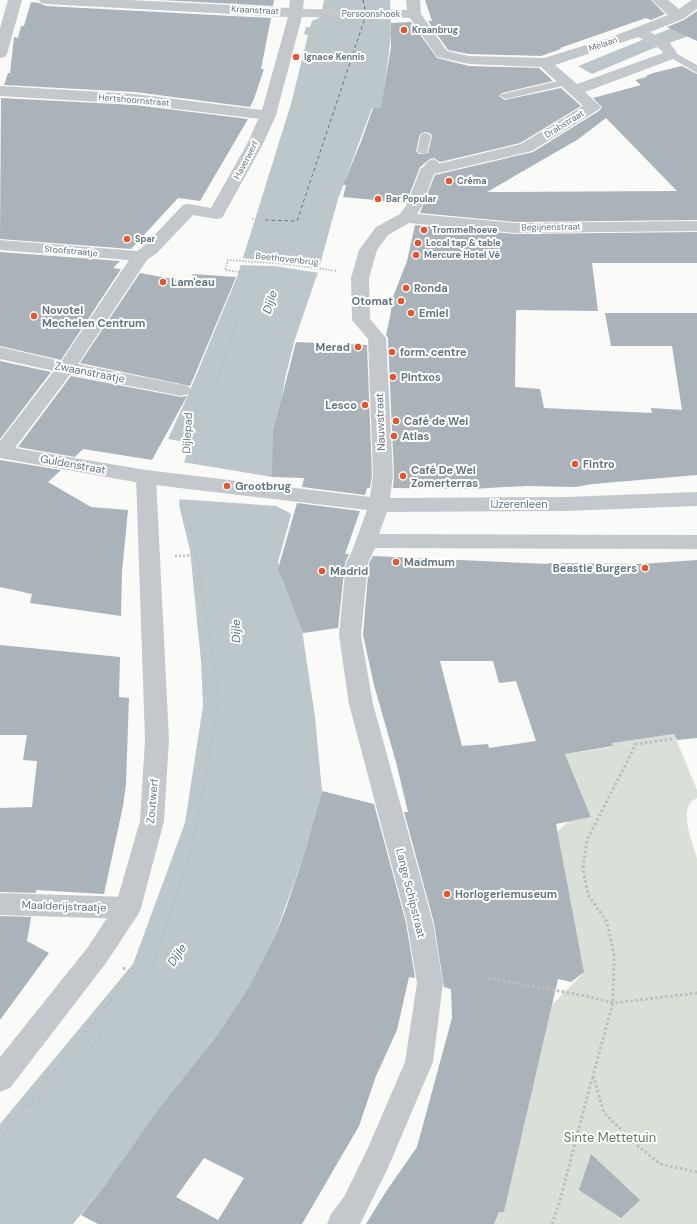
<svg xmlns="http://www.w3.org/2000/svg" width="697" height="1224" viewBox="0 0 697 1224" font-family="'DM Sans',sans-serif">
  <style>
    .green { fill: #dadfd7 }
    .water { fill: #bbc7cb }
    .pier { fill: #fafaf8 }
    .lines { fill: none; stroke-linecap: round; stroke-linejoin: round }
    .ferry { stroke: #60757c; stroke-width: 1; stroke-dasharray: 3.5 3; stroke-linecap: butt }
    .building { fill: #aab3b9; fill-rule: evenodd }
    .path-far2 { stroke: #bbbfc2; stroke-width: 2; stroke-dasharray: 1.5 1.5; stroke-linecap: butt }
    .path-far1 { stroke: #bbbfc2; stroke-width: 2.5; stroke-dasharray: 2 2; stroke-linecap: butt }
    .path { stroke: #bbbfc2; stroke-width: 3; stroke-dasharray: 2.5 2.5; stroke-linecap: butt }
    .service { fill: #c3c8cc; fill-rule: evenodd }
    .pedestrian { fill: #c3c8cc; fill-rule: evenodd }
    .minor { fill: #c3c8cc; fill-rule: evenodd }
    .poi-dot { fill: #e4572e; stroke: #fff; stroke-width: 1.5 }
    .labels { text-anchor: middle; stroke-width: 4; stroke-linejoin: round; paint-order: stroke }
    .far-street-label { font-size: 9px; fill: #657683; stroke: #fff }
    .far-poi-label { font-size: 9px; font-weight: bold; fill: #657683; stroke: #fff; text-anchor: start }
    .poi-label { font-size: 11px; font-weight: bold; fill: #657683; stroke: #fff; text-anchor: start }
    .street-label { font-size: 11px; fill: #657683; stroke: #fff }
    .water-label { font-size: 12px; font-style: italic; fill: #60757c; stroke: #fff }
    .near-park-label { font-size: 13px; fill: #687a64; stroke: #fff }
  </style>
  <rect width="100%" height="100%" fill="#fafaf8"/>
  <path class="green" d="M645,724L651,737L674,734L697,790V798C676,807 693,842 697,858V1224H494L499,1212H504L552,1005L584,972L557,832L569,821L591,817L565,754L613,747L607,730Z"/>
  <g class="water">
    <path d="M324,0H390L391,35L382,108H372L338,199L318,272L295,339L286,374L280,407L272,477L291,515L278,562L283,582L302,630L315,717L322,791L302,861L274,938L248,988L215,1038L105,1185L73,1224H0V1124L133,964L185,823L203,706L201,661L190,550L179,505L184,462L191,443L168,439L188,395L237,277L291,104L308,35L304,34L306,27H310L312,21L321,17Z"/>
    <path d="M689,21L695,34L654,48L592,74L578,66Z"/>
  </g>
  <g class="pier">
    <path d="M241,258L282,262L322,266L320,273L274,266L238,265Z"/>
    <path d="M182,462L272,477L292,514L276,506L177,499Z"/>
  </g>
  <g class="lines">
    <g class="ferry">
      <path d="M363,0L365,9"/>
      <path d="M265,220L297,221L365,18"/>
    </g>
  </g>
  <g class="building">
    <path d="M159,0H274L273,6Z"/>
    <path d="M425,0H651L665,14L651,20L646,18L560,48L561,49L541,56L469,54L448,50L428,21H432Z"/>
    <path d="M31,2L39,3L46,6L271,18L261,69H264L254,99L250,107L135,92L4,85L8,73H10L14,37L18,38L21,26H24Z"/>
    <path d="M697,11V41L667,27L684,20Z"/>
    <path d="M411,22L437,58L469,66L539,68L553,81L502,93L499,96L505,100L561,88L581,106L520,143L440,162L434,158L430,159L420,167L406,203L343,197L346,185H343L361,142L373,108H381L391,47V23ZM425,132L430,133L432,136L428,153L419,154L416,151L420,134Z"/>
    <path d="M682,66L697,74V220L516,222L420,213L435,175L533,152L599,111L602,107L593,98L641,85L635,80L647,77L646,76L653,73ZM606,118L677,191L487,192L577,140Z"/>
    <path d="M1,98L135,105L248,119L200,201L178,198L131,249L0,239Z"/>
    <path d="M415,225L516,234L697,232V263H592L598,311L516,310L515,387L540,389L544,408L652,413L651,408L682,410L672,346H611L605,313H697V475L593,484L575,487L526,486L471,489L393,488L394,475L388,338L386,335L390,317L393,297L407,261Z"/>
    <path d="M0,252L120,261L113,268L121,269L61,360L0,346Z"/>
    <path d="M140,273L190,282L193,274L236,277L190,386L80,363Z"/>
    <path d="M296,342L367,345L372,475L370,488H367L365,495L302,487L304,478L272,477L273,432Z"/>
    <path d="M0,361L51,372L0,439Z"/>
    <path d="M71,376L181,397L187,396L152,460L83,449L75,457L18,447Z"/>
    <path d="M0,460L61,470L48,482L91,507L128,510L122,572L121,616L30,603L32,594L0,587Z"/>
    <path d="M297,503L360,511L345,554H349L345,563L338,628L303,633L278,569Z"/>
    <path d="M373,556L549,564L548,563L641,564L697,560V738L677,740L674,734L612,743L613,746L565,754L591,817L556,824L584,972L571,982L558,979L504,1212H499L494,1224H366L385,1193L417,1147L452,1018L451,989L444,987L434,923L404,812H408L396,762L374,685L363,635L369,563ZM440,661H493L499,683L516,681L536,741L489,748L488,744L462,746Z"/>
    <path d="M0,645L120,657L119,697L129,698L126,784L123,806L104,894L36,890V893L0,892V808L32,807L37,761L23,760L27,735H0Z"/>
    <path d="M322,791L374,804L406,923L415,978L409,977L397,1030L376,1076L359,1126L302,1224H98L81,1215L105,1185L159,1109L215,1038L248,988L274,938L285,911L302,861ZM204,1158L244,1178L218,1220L176,1197Z"/>
    <path d="M0,916L31,917L27,941L49,953L0,1020Z"/>
    <path d="M591,1154L640,1200L621,1218L579,1190Z"/>
  </g>
  <g class="lines">
    <g class="path-far2">
      <path d="M252,219L265,220"/>
      <path d="M255,253L280,171"/>
      <path d="M241,311L254,274L225,270L228,260L286,264L337,271"/>
    </g>
    <g class="path-far1">
      <path d="M206,393L213,391L241,310"/>
      <path d="M194,459L195,413L197,407"/>
      <path d="M184,505L197,555L219,701L217,711"/>
      <path d="M175,556L197,555"/>
    </g>
    <g class="path">
      <path d="M672,739L636,744L587,840L583,868L588,895L607,922L614,955L613,1003L593,1075L604,1113L636,1144L660,1164L697,1172"/>
      <path d="M488,978L586,996L613,1003L697,993"/>
      <path d="M25,1106L133,973L121,967"/>
      <path d="M0,1139L21,1112L78,1064L152,971L195,835L217,710"/>
      <path d="M552,1224L559,1204L593,1075"/>
    </g>
    <g class="service">
      <path d="M670,50L697,65V73L666,55L665,53Z"/>
      <path d="M567,79L573,82L571,84L506,99L500,96L502,94Z"/>
      <path d="M425,133L429,134L431,136L427,153H419L417,151L421,134Z"/>
      <path d="M433,159L437,161L439,163L431,174H423L421,171C424,166 427,161 433,159Z"/>
    </g>
    <g class="pedestrian">
      <path d="M268,110L274,112L276,115L263,144L222,218L216,219L193,215L157,253L147,260L78,364L188,386L191,390L188,394L181,396L59,372L57,368L129,260L0,250V240L137,251L145,245L183,205L189,204L211,208L247,144L260,115L262,112Z"/>
      <path d="M146,470L153,472L156,477L169,740L164,821L141,908L137,916L106,963L10,1088L0,1092V1057L88,947L116,904L140,821L145,740L136,477L139,472Z"/>
    </g>
    <g class="minor">
      <path d="M8,0H22L7,54L5,57L0,58V28Z"/>
      <path d="M39,0H129L289,8L290,0H304L303,9L407,10L406,0H420L421,14L447,51L469,56L544,58L609,38L668,15L652,0H668L679,9L692,0H697V9L683,19L650,32L670,43L677,53L673,59L585,92L601,107L598,110L532,151L434,174L422,206L417,214L516,223L697,221V231L516,233L409,223L388,235L377,250L369,278L370,319L386,338L393,475L390,498L566,497L697,492V506L566,511L387,512L379,534L697,535V549L375,548L368,563L361,635L373,704L433,923L443,983L433,1062L387,1170L360,1224H327L331,1214L344,1197L367,1150L405,1062L417,983L407,923L349,704L339,635L346,563L352,551L367,510L146,484L0,458V441L54,371L0,359V347L73,364L75,368L15,448L146,470L370,497L373,475L368,339L352,320L351,278L359,250L376,227L400,214L406,206L421,168L521,144L583,106L541,67L469,64L437,57L410,18L302,17L276,115L274,118L268,120L135,104L0,96V86L135,94L262,110L288,17L46,4L41,3ZM638,37L660,49L663,53L577,84L555,65Z"/>
      <path d="M0,893L128,897L137,900L141,908L137,916L128,919L0,915Z"/>
    </g>
  </g>
  <g class="poi-dot">
    <circle cx="404" cy="30" r="4"/>
    <circle cx="296" cy="57" r="4"/>
    <circle cx="449" cy="181" r="4"/>
    <circle cx="378" cy="199" r="4"/>
    <circle cx="424" cy="230" r="4"/>
    <circle cx="127" cy="239" r="4"/>
    <circle cx="418" cy="243" r="4"/>
    <circle cx="416" cy="255" r="4"/>
    <circle cx="163" cy="282" r="4"/>
    <circle cx="406" cy="288" r="4"/>
    <circle cx="401" cy="301" r="4"/>
    <circle cx="411" cy="313" r="4"/>
    <circle cx="34" cy="316" r="4"/>
    <circle cx="358" cy="347" r="4"/>
    <circle cx="392" cy="352" r="4"/>
    <circle cx="393" cy="377" r="4"/>
    <circle cx="365" cy="405" r="4"/>
    <circle cx="396" cy="421" r="4"/>
    <circle cx="394" cy="436" r="4"/>
    <circle cx="575" cy="464" r="4"/>
    <circle cx="403" cy="476" r="4"/>
    <circle cx="227" cy="486" r="4"/>
    <circle cx="396" cy="562" r="4"/>
    <circle cx="645" cy="568" r="4"/>
    <circle cx="322" cy="571" r="4"/>
    <circle cx="447" cy="894" r="4"/>
  </g>
  <g class="labels">
    <g class="far-street-label">
      <text transform="translate(255 10) rotate(3)" y="3">Kraanstraat</text>
      <text x="371" y="17">Persoonshoek</text>
      <text transform="translate(603 44) rotate(-19)" y="3">Melaan</text>
      <text transform="translate(134 100) rotate(5)" y="3">Hertshoornstraat</text>
      <text transform="translate(564 124) rotate(-32)" y="3">Drabstraat</text>
      <text transform="translate(246 160) rotate(-62)" y="3">Haverwerf</text>
      <text transform="translate(551 227) rotate(-1)" y="3">Begijnenstraat</text>
      <text transform="translate(71 251) rotate(5)" y="3">Stoofstraatje</text>
      <text transform="translate(287 259) rotate(6)" y="3">Beethovenbrug</text>
    </g>
    <g class="far-poi-label">
      <text x="412" y="33">Kraanbrug</text>
      <text x="304" y="60">Ignace Kennis</text>
      <text x="457" y="184">Créma</text>
      <text x="386" y="202">Bar Popular</text>
      <text x="432" y="233">Trommelhoeve</text>
      <text x="135" y="242">Spar</text>
      <text x="426" y="246">Local tap &amp; table</text>
      <text x="424" y="258">Mercure Hotel Vé</text>
    </g>
    <g class="poi-label">
      <text x="171" y="286">Lam'eau</text>
      <text x="414" y="292">Ronda</text>
      <text x="393" y="305" text-anchor="end">Otomat</text>
      <text x="42" y="314">Novotel<tspan x="42" dy="13">Mechelen Centrum</tspan></text>
      <text x="419" y="317">Emiel</text>
      <text x="350" y="351" text-anchor="end">Merad</text>
      <text x="400" y="356">form. centre</text>
      <text x="401" y="381">Pintxos</text>
      <text x="357" y="409" text-anchor="end">Lesco</text>
      <text x="404" y="425">Café de Wei</text>
      <text x="402" y="440">Atlas</text>
      <text x="583" y="468">Fintro</text>
      <text x="411" y="474">Café De Wei<tspan x="411" dy="13">Zomerterras</tspan></text>
      <text x="235" y="490">Grootbrug</text>
      <text x="404" y="566">Madmum</text>
      <text x="637" y="572" text-anchor="end">Beastie Burgers</text>
      <text x="330" y="575">Madrid</text>
      <text x="455" y="898">Horlogeriemuseum</text>
    </g>
    <g class="street-label">
      <text transform="translate(90 372) rotate(11)" y="4">Zwaanstraatje</text>
      <text transform="translate(380 422) rotate(-92)" y="4">Nauwstraat</text>
      <text transform="translate(187 433) rotate(-87)" y="4">Dijlepad</text>
      <text transform="translate(73 464) rotate(10)" y="4">Guldenstraat</text>
      <text x="519" y="508">IJzerenleen</text>
      <text transform="translate(152 801) rotate(-85)" y="4">Zoutwerf</text>
      <text transform="translate(411 893) rotate(76)" y="4">Lange Schipstraat</text>
      <text transform="translate(64 906) rotate(2)" y="4">Maalderijstraatje</text>
    </g>
    <g class="water-label">
      <text transform="translate(270 302) rotate(-72)" y="4">Dijle</text>
      <text transform="translate(236 631) rotate(-91)" y="4">Dijle</text>
      <text transform="translate(177 955) rotate(-56)" y="4">Dijle</text>
    </g>
    <g class="near-park-label">
      <text x="610" y="1142">Sinte Mettetuin</text>
    </g>
  </g>
</svg>
